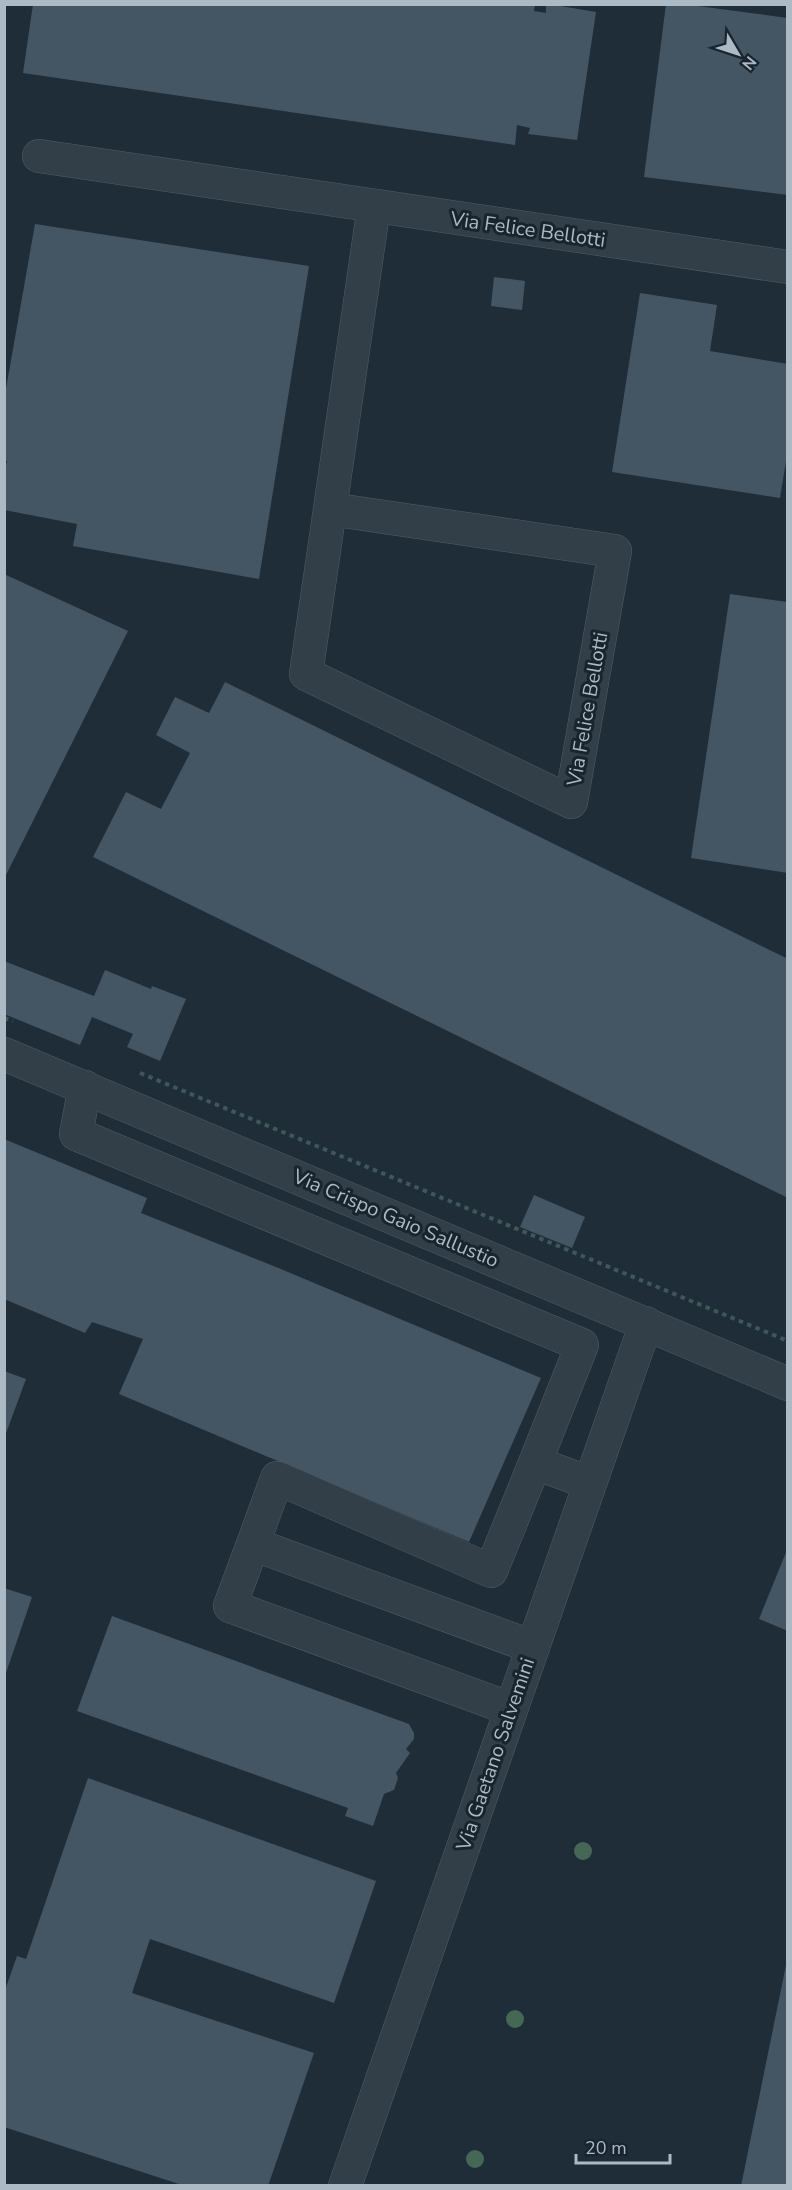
<svg xmlns="http://www.w3.org/2000/svg" width="792" height="2190" viewBox="0 0 792 2190" font-family="'Nunito Sans',sans-serif">
  <style>
    .building { fill: #445563 }
    .lines { fill: none; stroke-linecap: round; stroke-linejoin: round }
    .minor-casing { stroke: #505d67; stroke-width: 34 }
    .path { stroke: #3e5757; stroke-width: 4; stroke-dasharray: 4.5 4.5; stroke-linecap: butt }
    .minor { stroke: #323f49; stroke-width: 33 }
    .tree { fill: #446853 }
    .labels { text-anchor: middle; stroke-width: 6; stroke-linejoin: round; paint-order: stroke }
    .street-label { font-size: 20px; fill: #acbac6; stroke: #18242e }
  </style>
  <rect width="100%" height="100%" fill="#1f2d39"/>
  <g class="building">
    <path d="M33,4H535L534,11L546,13V4H549L596,12L577,140L528,134L530,128L517,125L515,145L23,73Z"/>
    <path d="M666,4H683L788,18V195L644,177Z"/>
    <path d="M35,224L309,266L259,579L73,546L77,524L4,510V475L7,461L4,460V400Z"/>
    <path d="M494,277L525,281L522,310L491,306Z"/>
    <path d="M640,293L717,305L710,351L788,364V449L780,498L612,472Z"/>
    <path d="M4,574L128,631L4,879Z"/>
    <path d="M730,594L788,602V873L691,858Z"/>
    <path d="M225,682L788,959V1198L93,857L126,792L161,809L190,753L156,735L175,697L209,713Z"/>
    <path d="M4,961L94,996L105,970L151,989L152,986L186,999L160,1061L127,1047L133,1034L92,1017L80,1045L4,1014Z"/>
    <path d="M4,1139L147,1198L141,1213L276,1267L541,1378L469,1542L119,1394L143,1339L92,1322L85,1333L4,1299Z"/>
    <path d="M534,1195L585,1217L572,1248L520,1227Z"/>
    <path d="M4,1371L26,1379L5,1436H4Z"/>
    <path d="M787,1550H788V1631L759,1619Z"/>
    <path d="M4,1588L32,1597L5,1676L4,1675Z"/>
    <path d="M112,1616L409,1724L414,1733V1739L406,1749L410,1753L396,1773L398,1778L394,1790L384,1794L373,1826L345,1816L348,1808L77,1711Z"/>
    <path d="M88,1778L376,1881L334,2003L150,1939L132,1993L314,2053L268,2186H185L4,2127V1993L17,1956L26,1959Z"/>
    <path d="M786,1965L788,2186H741Z"/>
  </g>
  <g class="lines">
    <g class="minor-casing">
      <g id="minor">
        <path d="M39,156L788,267"/>
        <path d="M330,509L615,551L571,802L306,674L374,206"/>
        <path d="M4,1054L788,1384"/>
        <path d="M85,1087L76,1134L582,1345L535,1463"/>
        <path d="M253,1544L277,1478L491,1571L535,1463L590,1483"/>
        <path d="M511,1709L230,1606L253,1544L533,1647"/>
        <path d="M345,2186L646,1323"/>
      </g>
    </g>
    <g class="path">
      <path d="M4,1018L13,1021"/>
      <path d="M140,1073L788,1341"/>
    </g>
    <use href="#minor" class="minor"/>
  </g>
  <g class="tree">
    <circle cx="583" cy="1851" r="9"/>
    <circle cx="515" cy="2019" r="9"/>
    <circle cx="475" cy="2159" r="9"/>
  </g>
  <g class="labels">
    <g class="street-label">
      <text transform="translate(528 229) rotate(8)" y="7">Via Felice Bellotti</text>
      <text transform="translate(587 709) rotate(-80)" y="7">Via Felice Bellotti</text>
      <text transform="translate(396 1218) rotate(23)" y="7">Via Crispo Gaio Sallustio</text>
      <text transform="translate(495 1754) rotate(-71)" y="7">Via Gaetano Salvemini</text>
    </g>
  </g>
  <rect width="792" height="2190" fill="none" stroke="#acbac6" stroke-width="12"/>
  <g transform="translate(738 54) rotate(129)" stroke="#18242e" stroke-width="4.5" paint-order="stroke">
  <path d="M0-4.5L10 22L0 15L-10 22Z" fill="#acbac6"/>
  <text y="-9" font-size="16" font-weight="bold" text-anchor="middle" fill="#acbac6">N</text>
  </g>
  <path d="M576 2154v9h94v-9" fill="none" stroke="#acbac6" stroke-width="3"/>
  <text x="585" y="2154" font-size="18" fill="#acbac6" stroke="#18242e" stroke-width="4.5" paint-order="stroke">20 m</text>
</svg>
